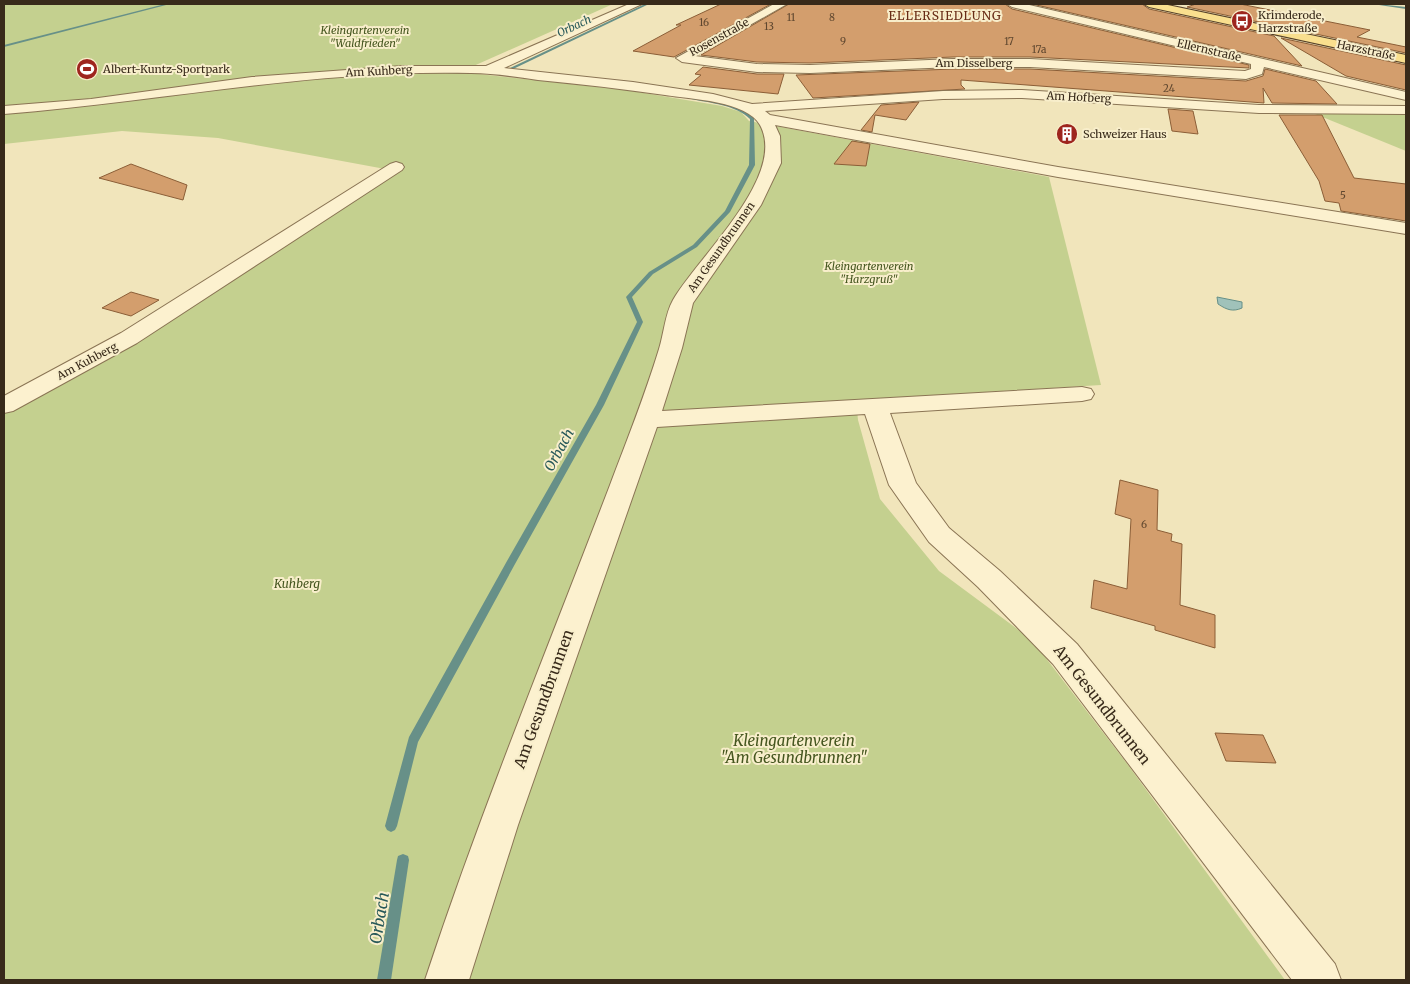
<svg xmlns="http://www.w3.org/2000/svg" width="1410" height="984" viewBox="0 0 1410 984" font-family="Merriweather,serif">
  <style>
    .green { fill: #c4d08f }
    .water { fill: #a0c2ba; stroke: #679088 }
    .lines { fill: none; stroke-linecap: round; stroke-linejoin: round }
    .stream { fill: #679088; fill-rule: evenodd }
    .building { fill: #d39e6d; stroke: #8b5e37 }
    .minor-casing { stroke: #8a7454; stroke-width: 2 }
    .major-casing { stroke: #574129; stroke-width: 2 }
    .minor { fill: #fcf1cf; fill-rule: evenodd }
    .major { fill: #f9df8e; fill-rule: evenodd }
    .labels { text-anchor: middle; stroke-width: 4; stroke-linejoin: round; paint-order: stroke }
    .number-label { font-size: 10px; fill: #5f472f }
    .far-poi-label { font-size: 11px; fill: #382a1a; stroke: #f8eecb; text-anchor: start }
    .far-water-label { font-size: 11px; font-style: italic; fill: #285959; stroke: #f8eecb }
    .far-park-label { font-size: 11px; font-style: italic; fill: #45561f; stroke: #f8eecb }
    .far-street-label { font-size: 11px; fill: #382a1a; stroke: #f8eecb }
    .far-quarter-label { font-size: 12px; letter-spacing: 1px; fill: #682c16; stroke: #f8eecb }
    .park-label { font-size: 12px; font-style: italic; fill: #45561f; stroke: #f8eecb }
    .water-label { font-size: 14px; font-style: italic; fill: #285959; stroke: #f8eecb }
    .near-street-label { font-size: 15px; fill: #382a1a; stroke: #f8eecb }
    .near-park-label { font-size: 15px; font-style: italic; fill: #45561f; stroke: #f8eecb }
    .near-water-label { font-size: 16px; font-style: italic; fill: #285959; stroke: #f8eecb }
  </style>
  <rect width="100%" height="100%" fill="#f1e5bb"/>
  <g class="green">
    <path d="M4,4H613L460,72L626,90L722,106L741,112L749,121L1049,177L1101,385L856,400L858,420L880,499L939,571L1032,640L1128,765L1285,980H4V412L127,345L396,171L218,138L122,131L4,144Z"/>
    <path d="M1406,113V151L1315,114Z"/>
  </g>
  <path class="water" d="M1217,297L1242,302V308C1233,312 1227,310 1218,304Z"/>
  <g class="lines">
    <g class="stream">
      <path d="M165,4H170L4,47V45Z"/>
      <path d="M645,4H649L511,70L508,69Z"/>
      <path d="M1377,4L1406,7V9L1379,5Z"/>
      <path d="M689,97C710,97 740,104 754,118L755,165L730,212L697,247L653,274L632,297L643,322L604,405L515,564L418,742L397,826L395,830L391,832L387,830L385,826L409,737L507,561L596,405L637,322L626,297L649,272L693,245L725,211L749,165L750,119C736,105 710,103 691,99Z"/>
      <path d="M403,854L408,856L409,860L391,980H377L397,860L398,856Z"/>
    </g>
  </g>
  <g class="building">
    <path d="M721,4H771L674,57L633,51L681,25H676Z"/>
    <path d="M789,4H1005L1012,9L1249,65V68L1030,57H953L810,63L757,62L701,55Z"/>
    <path d="M1032,4H1142L1149,9L1274,36L1302,66Z"/>
    <path d="M1196,4H1240L1370,30L1357,37L1406,47V53L1187,7Z"/>
    <path d="M1281,38L1406,65V90L1346,76Z"/>
    <path d="M703,67L757,74H784L778,94L689,85L701,75L695,74Z"/>
    <path d="M953,69H1030L1246,81L1263,76L1265,69L1316,81L1337,104L1272,103L1263,88L1264,103L961,80V85L965,89L813,98L796,75Z"/>
    <path d="M919,102L906,120L875,115L872,132L861,130L881,105Z"/>
    <path d="M1168,109L1193,111L1198,134L1172,131Z"/>
    <path d="M1279,115H1322L1354,178L1406,184V221L1341,211L1339,203L1325,201L1319,181Z"/>
    <path d="M852,141L870,144L866,166L834,164Z"/>
    <path d="M131,164L187,185L183,200L99,178Z"/>
    <path d="M131,292L159,300L131,316L102,308Z"/>
    <path d="M1120,480L1158,490L1157,530L1172,534L1171,541L1182,544L1180,605L1215,615V648L1155,630V626L1091,608L1094,580L1127,589L1131,519L1115,514Z"/>
    <path d="M1215,733L1263,735L1276,763L1226,761Z"/>
  </g>
  <g class="lines">
    <g class="minor-casing">
      <g id="minor">
        <path d="M629,4H642L504,68L633,82L713,94L752,104L943,91L1022,90L1259,105L1406,106V114L1259,113L1022,98L943,99L765,111L770,115L1058,167L1406,223V234L1058,177L775,125L780,136L781,163L761,205L693,303L682,348L662,411L1082,387L1091,389L1094,394L1091,399L1082,401L890,413L916,483L949,528L1000,571L1077,644L1335,964L1341,980H1292L1053,664L978,587L929,542L889,485L865,414L657,427L518,825L469,980H425C480,813 547,650 610,485C627,440 645,395 659,349C664,333 665,314 673,300C697,258 788,176 760,125C747,101 690,99 665,95C623,89 581,84 538,80C516,77 493,73 471,73C314,69 159,102 4,114V106L91,99L252,77L402,66H486Z"/>
        <path d="M774,4H787L695,56L757,64L810,65L953,59H1030L1245,71L1251,69V64L1012,7L1007,4H1025L1406,92V100L1264,67L1262,74L1246,79L1030,67H953L810,73L757,72L682,62L676,58Z"/>
        <path d="M396,162L402,164L404,167L402,170L137,343L13,411L4,413V396L121,333L390,164Z"/>
      </g>
    </g>
    <g class="major-casing">
      <path id="major" d="M1144,4H1163L1406,55V63L1149,7Z"/>
    </g>
    <use href="#minor" class="minor"/>
    <use href="#major" class="major"/>
  </g>
  <defs>
    <g id="bus-disc" transform="scale(1.125)"><circle r="9.5" fill="#9e251e" stroke="#f8eecb"/><path d="M-5-6H5V4H4V6H2V4H-2V6H-4V4H-5ZM-3.5-4V0h7V-4ZM-3.5 1.2v1.5H-2V1.2ZM2 1.2v1.5H3.5V1.2Z" fill="#fff"/></g>
    <g id="stadium-disc" transform="scale(1.125)"><circle r="9.5" fill="#9e251e" stroke="#f8eecb"/><path d="M0-5a6.5 5 0 1 0 0 10a6.5 5 0 1 0 0-10ZM-3.5-1.8h7v3.6h-7Z" fill="#fff"/></g>
    <g id="building-disc" transform="scale(1.125)"><circle r="9.5" fill="#9e251e" stroke="#f8eecb"/><path d="M-4-6H4V6H1V3H-1V6H-4ZM-2.5-4.3h1.7v1.8h-1.7ZM.8-4.3h1.7v1.8H.8ZM-2.5-1h1.7V.8h-1.7ZM.8-1h1.7V.8H.8Z" fill="#fff"/></g>
  </defs>
  <g fill-rule="evenodd">
    <use href="#bus-disc" x="1242" y="21"/>
    <use href="#stadium-disc" x="87" y="69"/>
    <use href="#building-disc" x="1067" y="134"/>
  </g>
  <g class="labels">
    <g class="number-label">
      <text x="791" y="21">11</text>
      <text x="832" y="21">8</text>
      <text x="704" y="26">16</text>
      <text x="769" y="30">13</text>
      <text x="843" y="45">9</text>
      <text x="1009" y="45">17</text>
      <text x="1039" y="53">17a</text>
      <text x="1169" y="92">24</text>
      <text x="1343" y="199">5</text>
      <text x="1144" y="528">6</text>
    </g>
    <g class="far-poi-label">
      <text x="1258" y="19">Krimderode,<tspan x="1258" dy="13">Harzstraße</tspan></text>
      <text x="103" y="73">Albert-Kuntz-Sportpark</text>
      <text x="1083" y="138">Schweizer Haus</text>
    </g>
    <g class="far-water-label">
      <text transform="translate(574 26) rotate(-25)" y="4">Orbach</text>
    </g>
    <g class="far-park-label">
      <text x="365" y="34">Kleingartenverein<tspan x="365" dy="13">"Waldfrieden"</tspan></text>
      <text x="869" y="270">Kleingartenverein<tspan x="869" dy="13">"Harzgruß"</tspan></text>
    </g>
    <g class="far-street-label">
      <text transform="translate(719 37) rotate(-29)" y="4">Rosenstraße</text>
      <text transform="translate(1209 50) rotate(13)" y="4">Ellernstraße</text>
      <text transform="translate(1366 50) rotate(12)" y="4">Harzstraße</text>
      <text x="974" y="67">Am Disselberg</text>
      <text transform="translate(379 71) rotate(-3)" y="4">Am Kuhberg</text>
      <text transform="translate(1079 97) rotate(3)" y="4">Am Hofberg</text>
      <text transform="translate(721 247) rotate(-55)" y="4">Am Gesundbrunnen</text>
      <text transform="translate(87 361) rotate(-28)" y="4">Am Kuhberg</text>
    </g>
    <g class="far-quarter-label">
      <text x="945" y="20">ELLERSIEDLUNG</text>
    </g>
    <g class="park-label">
      <text x="297" y="588">Kuhberg</text>
    </g>
    <g class="water-label">
      <text transform="translate(559 450) rotate(-61)" y="5">Orbach</text>
    </g>
    <g class="near-street-label">
      <text transform="translate(544 699) rotate(-70)" y="5">Am Gesundbrunnen</text>
      <text transform="translate(1102 705) rotate(52)" y="5">Am Gesundbrunnen</text>
    </g>
    <g class="near-park-label">
      <text x="794" y="746">Kleingartenverein<tspan x="794" dy="17">"Am Gesundbrunnen"</tspan></text>
    </g>
    <g class="near-water-label">
      <text transform="translate(379 918) rotate(-81)" y="6">Orbach</text>
    </g>
  </g>
  <rect width="1410" height="984" fill="none" stroke="#382a1a" stroke-width="10"/>
</svg>
